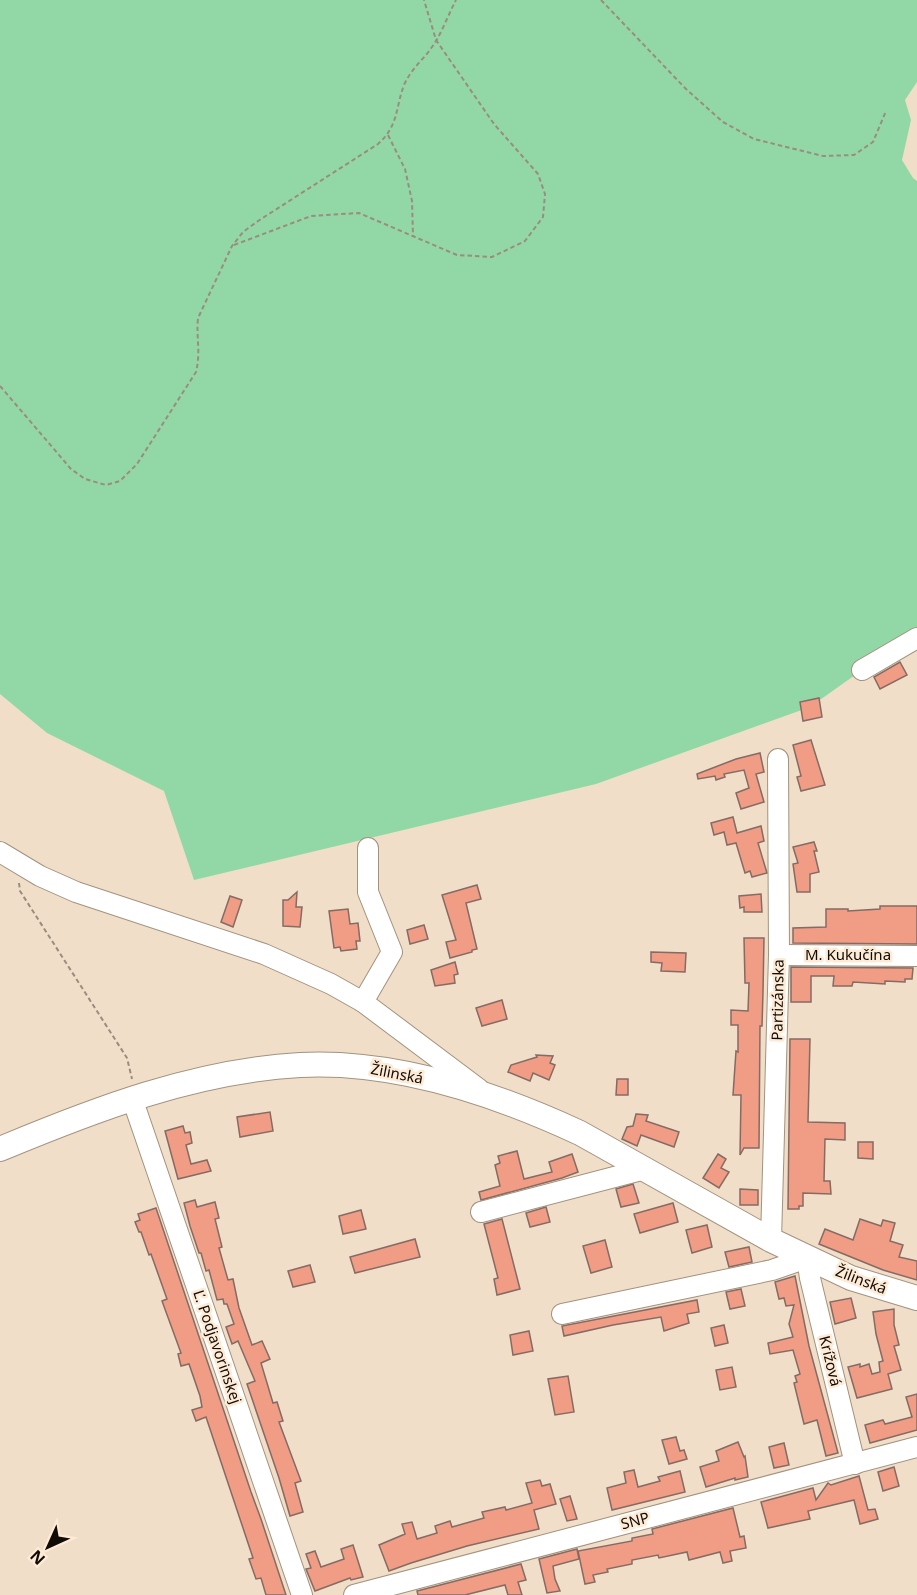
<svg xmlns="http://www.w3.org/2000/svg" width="917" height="1595" viewBox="0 0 917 1595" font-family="'Noto Sans',sans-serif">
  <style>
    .green { fill: #92d8a7 }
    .building { fill: #f19c84; stroke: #846b64; stroke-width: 1.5 }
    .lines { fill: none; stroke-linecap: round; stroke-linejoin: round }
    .minor-casing { stroke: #a3927e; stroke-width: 22 }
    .major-casing { stroke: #a3927e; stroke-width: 26 }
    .path { stroke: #9a8d7e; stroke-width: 2; stroke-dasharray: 4.5 3; stroke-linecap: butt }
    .minor { stroke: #fff; stroke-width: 20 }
    .major { stroke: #fff; stroke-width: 24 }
    .labels { text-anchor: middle; stroke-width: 5; stroke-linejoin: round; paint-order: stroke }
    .street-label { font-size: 15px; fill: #110b05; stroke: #fdebd6 }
  </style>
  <rect width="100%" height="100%" fill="#f0dec9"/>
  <path class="green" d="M0,0H917V82L905,100L911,120L902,160L913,178L917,181V631L810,707L596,784L194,880L164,791L47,733L0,694Z"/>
  <g class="building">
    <path d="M900,662L907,675L880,689L874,677Z"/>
    <path d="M819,698L822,717L803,721L800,702Z"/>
    <path d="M811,740L825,785L801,791L797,777L801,776L793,745Z"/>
    <path d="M760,753L764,772L756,774L764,802L741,809L736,793L749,788L744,770L724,774L725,777L716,780L715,776L698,779L697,774L736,759Z"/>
    <path d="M733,817L737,833L761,826L764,841L758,843L767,873L752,877L750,871L745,873L736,843L727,845L724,832L714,835L711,823Z"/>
    <path d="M814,842L817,851H814L819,872L810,874V892H797L793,864L798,863L793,847Z"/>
    <path d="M477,885L481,899L466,903L477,949L472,950V952L450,958L446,942L456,940L442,895Z"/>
    <path d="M297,892L296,907H302L300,927L283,926V900H288Z"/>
    <path d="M761,894L762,912H744V907L740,908L739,896Z"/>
    <path d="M230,896L242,900L233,927L221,922Z"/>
    <path d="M880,906H917V944L793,943V928L826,927V909H848V911L880,909Z"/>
    <path d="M348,909L350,924L358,923L360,941H356L357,949L341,951L340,947L334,948L329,911Z"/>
    <path d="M424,925L428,939L410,944L407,930Z"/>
    <path d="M744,938H764L763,992L762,1026H760L759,1148H744L740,1155L741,1095H733L736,1051L738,1052V1025H731V1010L748,1011L749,983H745Z"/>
    <path d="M651,952L686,953L685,972L661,971L662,963L651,962Z"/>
    <path d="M455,962L458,974L454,975L455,983L435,986L431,970Z"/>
    <path d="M791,967L913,968L912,979H905V982L885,981V984L853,982L852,986H833L834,976H811V1002H791Z"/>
    <path d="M502,1000L507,1019L482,1026L476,1008Z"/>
    <path d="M790,1039H810L808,1122L845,1123V1140L825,1139L824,1181H830L831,1194L803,1193V1206H799V1209H788Z"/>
    <path d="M536,1055L553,1056L550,1063L555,1065L549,1080L533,1073L530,1081L508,1072L511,1065L537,1057Z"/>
    <path d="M617,1079H628V1095H616Z"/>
    <path d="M270,1112L273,1131L240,1137L237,1117Z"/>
    <path d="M636,1114L648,1115L646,1121L679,1132L674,1147L641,1135L637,1146L622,1139L627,1127L633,1126Z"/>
    <path d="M183,1126L185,1133L190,1132L192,1143L186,1145L191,1164L207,1160L211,1171L178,1179L165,1131Z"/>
    <path d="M858,1142H873V1159L858,1158Z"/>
    <path d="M517,1151L524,1179L552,1172L549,1162L572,1154L578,1172L562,1178L481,1200L479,1192L500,1186L495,1165L500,1163L498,1156Z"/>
    <path d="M718,1154L726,1159L721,1168L729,1172L719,1188L703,1178Z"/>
    <path d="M633,1184L639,1203L621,1207L616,1189Z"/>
    <path d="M740,1189L758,1190V1205H740Z"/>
    <path d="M195,1200L197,1207L215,1202L219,1218L215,1219L222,1247L219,1248L228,1280L233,1279L239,1308L252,1345L262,1341L270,1359L261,1363L273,1403L277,1402L283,1421L279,1422L301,1481L295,1483L303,1512L290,1516L279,1478L247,1384L255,1381L238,1341L232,1344L226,1327L234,1324L227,1304H224L223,1299L217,1300L209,1270L206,1271L201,1253H199L190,1226L184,1203Z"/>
    <path d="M673,1203L678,1222L640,1233L634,1214Z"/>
    <path d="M546,1207L550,1222L530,1227L526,1213Z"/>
    <path d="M156,1208L251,1492L261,1519L286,1595H266L261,1578L256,1579L249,1559L253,1558L206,1417L196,1421L192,1410L202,1407L200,1396L189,1364L181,1366L178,1354L181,1353L162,1301L167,1299L151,1254L149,1255L141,1232H139L135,1222L140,1220L138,1214Z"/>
    <path d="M361,1210L366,1229L343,1234L339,1216Z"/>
    <path d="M502,1219L520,1289L497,1295L494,1279L498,1278L484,1224Z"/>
    <path d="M860,1219L881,1226L883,1220L895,1223L890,1241L903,1245L899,1257L917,1261V1280L883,1270L819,1244L825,1229L853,1240Z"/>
    <path d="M707,1225L712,1247L692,1253L686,1230Z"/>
    <path d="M415,1239L420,1257L355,1273L350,1257Z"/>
    <path d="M605,1240L612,1267L591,1273L583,1246Z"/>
    <path d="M749,1247L752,1262L729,1267L725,1252Z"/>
    <path d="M310,1265L315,1282L293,1287L288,1271Z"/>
    <path d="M795,1276L809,1346L838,1453L826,1456L817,1420L804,1424L794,1383L797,1382L795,1376L800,1374L793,1350L770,1354L768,1343L793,1337L789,1324L794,1305L786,1306L784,1298L779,1299L775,1282Z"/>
    <path d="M741,1289L745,1306L730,1309L726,1292Z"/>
    <path d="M851,1298L856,1318L835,1324L830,1302Z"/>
    <path d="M697,1300L699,1312L687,1314L689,1323L664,1331L661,1317L613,1325L564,1336L562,1326Z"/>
    <path d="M894,1309V1325L899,1345L894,1346L901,1370L888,1374L892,1389L857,1398L848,1367L860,1364V1367L869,1364L872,1374L880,1372L879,1362L883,1361L876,1334L873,1312Z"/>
    <path d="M724,1325L728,1343L715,1346L711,1328Z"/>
    <path d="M529,1331L533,1351L513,1355L510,1335Z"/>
    <path d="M732,1367L736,1387L720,1390L716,1370Z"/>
    <path d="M568,1376L574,1412L555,1415L548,1379Z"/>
    <path d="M917,1394V1430L870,1443L865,1425L883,1420L885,1424L912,1417L906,1397Z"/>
    <path d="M676,1437L680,1451L684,1450L687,1459L669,1464L662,1440Z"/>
    <path d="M738,1442L744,1457L745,1456L748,1477L735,1480V1478L706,1487L700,1467L719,1461L716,1451Z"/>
    <path d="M784,1443L789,1465L774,1468L769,1447Z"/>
    <path d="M894,1467L899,1486L883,1491L878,1472Z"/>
    <path d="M634,1470L638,1487L660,1481L658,1477L680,1471L685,1492L612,1510L607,1488L626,1483L624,1472Z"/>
    <path d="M859,1476L868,1510L875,1509L878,1519L860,1524L854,1500L808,1511L810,1519L768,1528L761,1502L813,1488L816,1500L828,1483L831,1485Z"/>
    <path d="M540,1480L542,1486L550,1484L556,1504L534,1510L539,1529L467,1546L411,1563L389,1571L379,1545L405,1534L402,1524L412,1522L417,1539L437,1533L435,1526L450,1521L452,1527L484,1518L482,1512L505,1507L506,1510L532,1503L526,1483Z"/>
    <path d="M570,1496L577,1519L567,1521L560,1499Z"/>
    <path d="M733,1508L740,1537L744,1536L746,1548L730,1551L732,1561L723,1563L720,1552L689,1560L687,1552L659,1558L658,1555L632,1560V1564L607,1569L608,1572L593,1575L595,1582L585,1584L578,1551L632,1541V1538L653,1534L652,1529Z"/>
    <path d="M353,1545L363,1577L351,1580L350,1578L315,1591L306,1569L311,1568L306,1554L315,1551L321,1567L344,1559L341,1549Z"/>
    <path d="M577,1549L579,1559L553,1566L555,1579L560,1591L547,1593L539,1559Z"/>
    <path d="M521,1564L526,1580L518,1582L522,1595H508L505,1585L465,1595H418L417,1591Z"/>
  </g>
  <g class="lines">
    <g class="minor-casing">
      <g id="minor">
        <path d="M862,670L917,638"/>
        <path d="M0,852L40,876L76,892L264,954L331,984L363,1002L479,1089"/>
        <path d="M779,955L917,956"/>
        <path d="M363,1002L392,952L368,892V848"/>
        <path d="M132,1098L302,1595"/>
        <path d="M481,1212L645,1169"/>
        <path d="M771,1240L779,955L778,759"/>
        <path d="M562,1314L772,1270L807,1258L810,1278L855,1464"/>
        <path d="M354,1595L917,1447"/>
      </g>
    </g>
    <g class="major-casing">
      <path id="major" d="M0,1149C96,1109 195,1071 300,1065C396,1060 494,1093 580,1133L771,1240L851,1278L917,1298"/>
    </g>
    <g class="path">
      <path d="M601,0L685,88L723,122L754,139L823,156L854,155L873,142L886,111"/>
      <path d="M388,135L405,169L412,201L413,236"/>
      <path d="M234,245L311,216L359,213L457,255L492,257L525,241L543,217L545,194L538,174L494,124L436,40L424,0"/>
      <path d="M0,386L71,469L85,479L106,485L120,481L137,464L196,372C201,351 196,339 198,318L232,246L243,232L258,221L378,144C399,125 395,109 404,85C411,69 423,60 432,47C442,33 448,15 456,0"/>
      <path d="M19,883L20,891L127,1058L132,1079"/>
    </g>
    <use href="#minor" class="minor"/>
    <use href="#major" class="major"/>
  </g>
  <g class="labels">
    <g class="street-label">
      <text x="848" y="960">M. Kukučína</text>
      <text transform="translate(778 1000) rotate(-89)" y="5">Partizánska</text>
      <text transform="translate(397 1074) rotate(11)" y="5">Žilinská</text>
      <text transform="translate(861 1280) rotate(21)" y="5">Žilinská</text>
      <text transform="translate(217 1347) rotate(71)" y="5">Ľ. Podjavorinskej</text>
      <text transform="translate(830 1361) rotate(76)" y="5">Krížová</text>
      <text transform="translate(635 1521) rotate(-15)" y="5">SNP</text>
    </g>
  </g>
  <g transform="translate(48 1547) rotate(225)" stroke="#fdebd6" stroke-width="4.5" paint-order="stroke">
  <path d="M0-4.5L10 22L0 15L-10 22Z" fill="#110b05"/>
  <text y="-9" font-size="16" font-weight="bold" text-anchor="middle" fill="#110b05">N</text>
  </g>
</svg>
